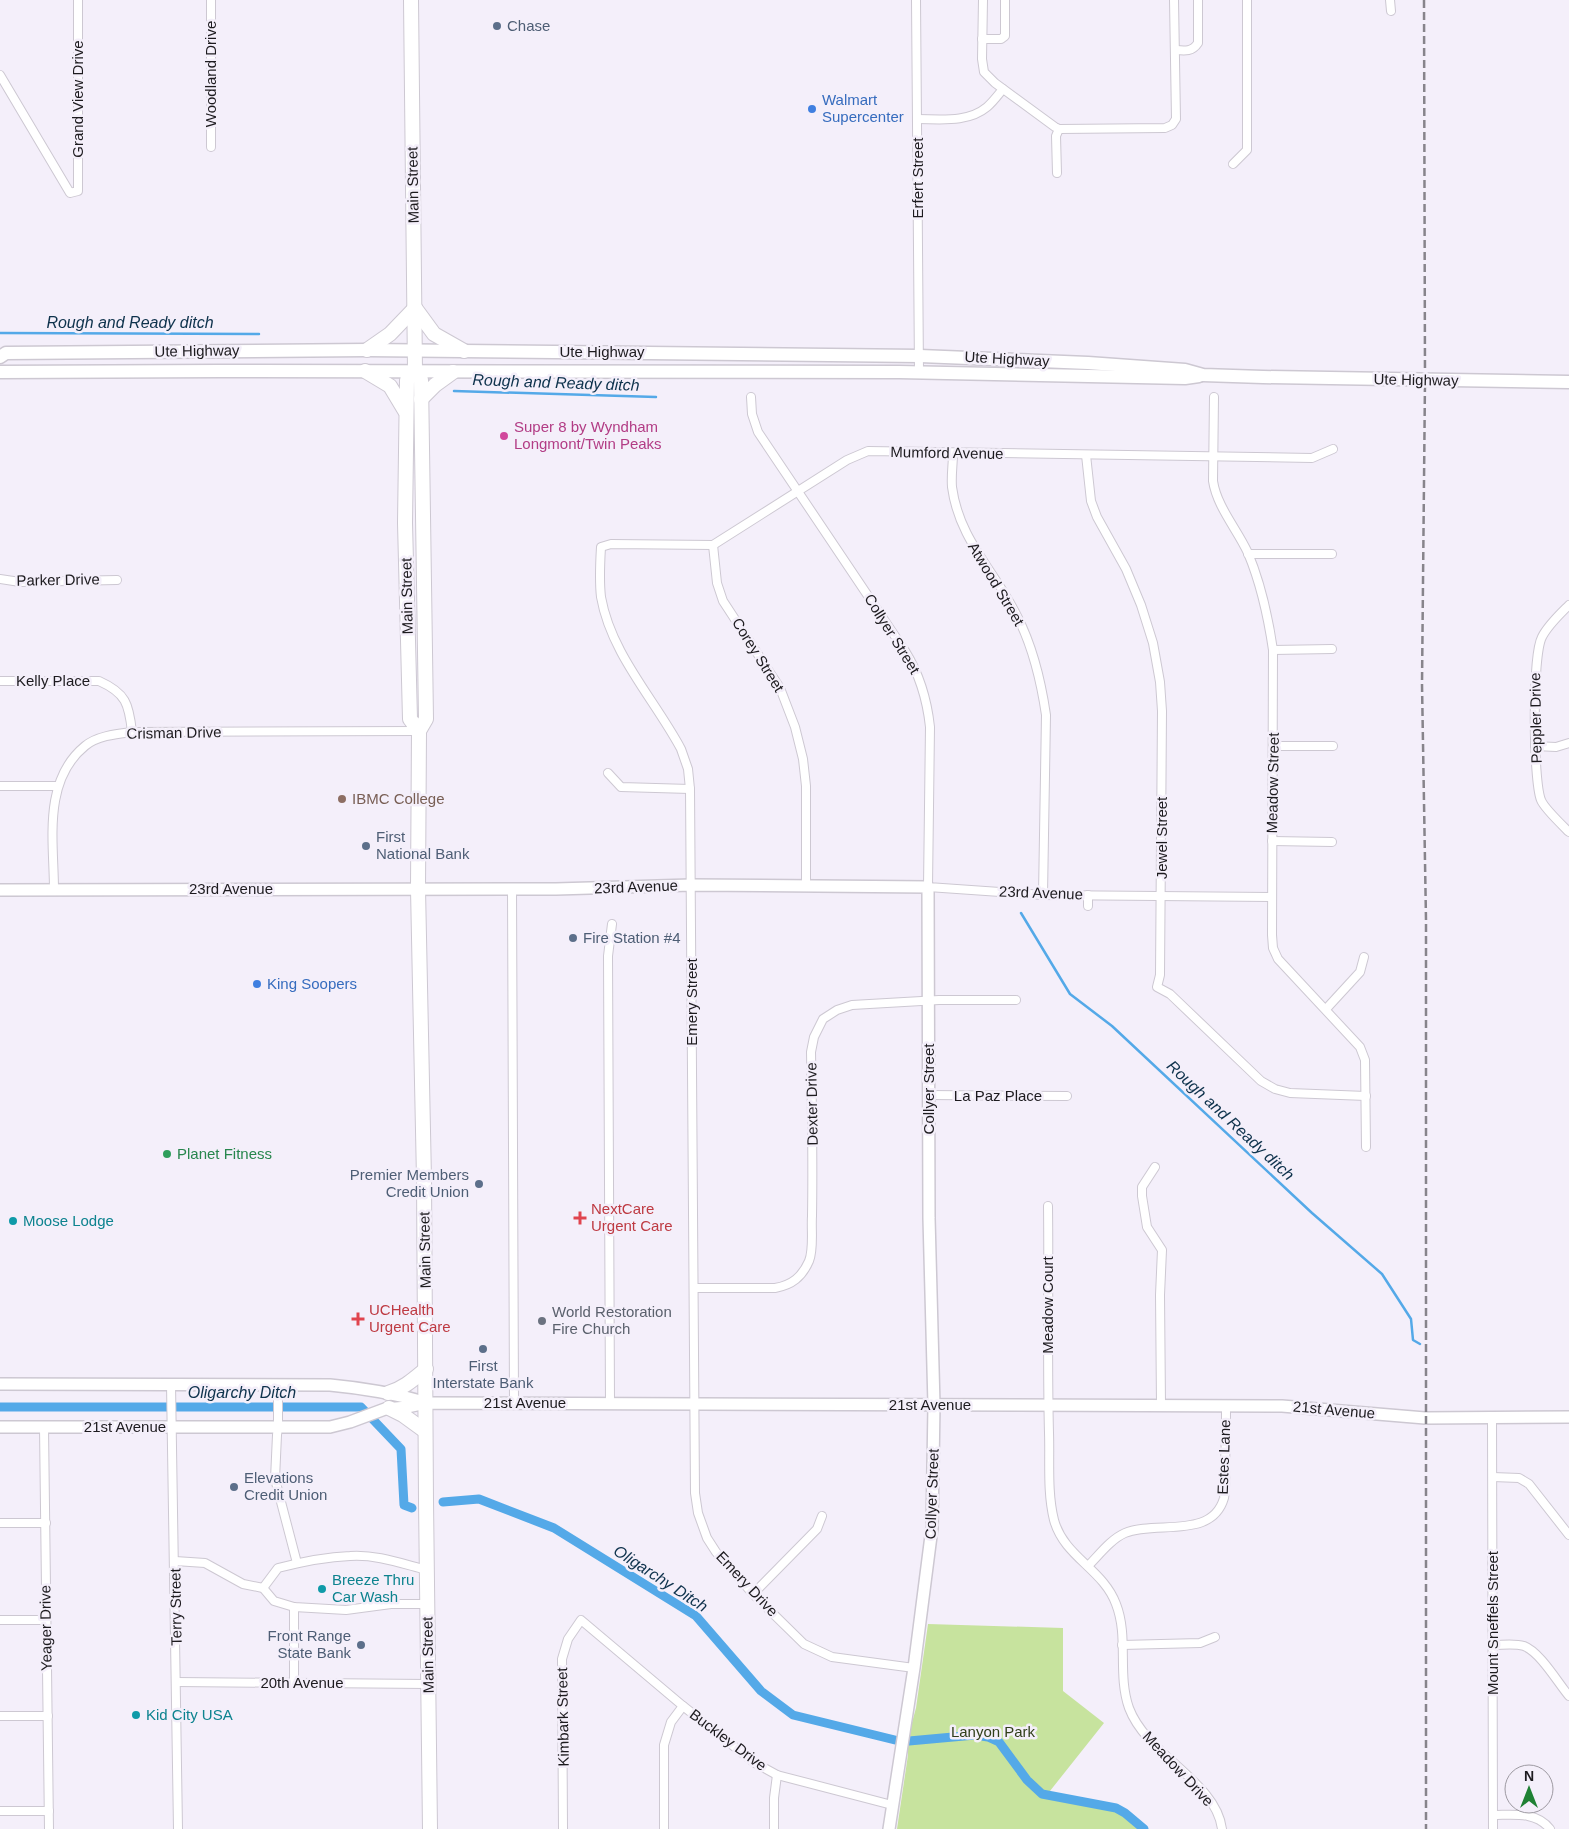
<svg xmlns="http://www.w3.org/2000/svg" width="1569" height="1829" viewBox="0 0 1569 1829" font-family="Arial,sans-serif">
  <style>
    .green { fill: #c7e39e }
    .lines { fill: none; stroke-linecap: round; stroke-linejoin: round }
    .stream { stroke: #54a9e8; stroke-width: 2.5 }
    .canal { stroke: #54a9e8; stroke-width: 9 }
    .street-casing { stroke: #cdc8d2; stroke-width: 10 }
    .secondary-casing { stroke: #cdc8d2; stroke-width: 14 }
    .primary-casing { stroke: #cdc8d2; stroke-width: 15 }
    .highway-casing { stroke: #cdc8d2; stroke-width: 16 }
    .street { stroke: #fff; stroke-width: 8 }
    .secondary { stroke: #fff; stroke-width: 11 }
    .primary { stroke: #fff; stroke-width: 12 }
    .highway { stroke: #fff; stroke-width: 14 }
    .rail { stroke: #87848b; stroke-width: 2.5; stroke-dasharray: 8 4; stroke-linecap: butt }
    .service-dot { fill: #5c6f8a; stroke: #f4effa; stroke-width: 2 }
    .shop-dot { fill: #3f7fe0; stroke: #f4effa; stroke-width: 2 }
    .hotel-dot { fill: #d1479c; stroke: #f4effa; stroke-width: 2 }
    .education-dot { fill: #8d6e63; stroke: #f4effa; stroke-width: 2 }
    .leisure-dot { fill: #2e9e5b; stroke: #f4effa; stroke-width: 2 }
    .health-dot { fill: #e0444e; stroke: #f4effa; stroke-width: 2 }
    .culture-dot { fill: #0f9aa8; stroke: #f4effa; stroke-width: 2 }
    .worship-dot { fill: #6b7280; stroke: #f4effa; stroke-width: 2 }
    .labels { text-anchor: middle; stroke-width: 5; stroke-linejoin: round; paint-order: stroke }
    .service-label { font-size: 15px; fill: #4e5e75; stroke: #f4effa; text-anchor: start }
    .street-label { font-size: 15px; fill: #1d1b1f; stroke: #f4effa }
    .shop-label { font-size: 15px; fill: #366cbe; stroke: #f4effa; text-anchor: start }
    .hotel-label { font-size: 15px; fill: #b23c85; stroke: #f4effa; text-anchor: start }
    .education-label { font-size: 15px; fill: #785e54; stroke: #f4effa; text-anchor: start }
    .leisure-label { font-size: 15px; fill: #27864d; stroke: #f4effa; text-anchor: start }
    .health-label { font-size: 15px; fill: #be3a42; stroke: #f4effa; text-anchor: start }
    .culture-label { font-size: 15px; fill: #0d838f; stroke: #f4effa; text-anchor: start }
    .worship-label { font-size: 15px; fill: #5b616d; stroke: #f4effa; text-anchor: start }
    .park-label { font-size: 15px; fill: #313f1a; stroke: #f4effa }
    .water-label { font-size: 16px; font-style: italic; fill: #0e324c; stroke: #f4effa }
  </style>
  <rect width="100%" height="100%" fill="#f4effa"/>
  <path class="green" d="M928,1624L1063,1628V1691L1104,1723L1046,1796L1116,1808L1125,1813L1144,1829H897L908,1755V1737L916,1708Z"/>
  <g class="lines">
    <g class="stream">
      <path d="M0,333L259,334"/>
      <path d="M454,391L656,397"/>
      <path d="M1021,913L1070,994L1112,1026L1312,1213L1382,1274L1411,1319L1413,1340L1420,1344"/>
    </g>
    <g class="canal">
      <path d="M0,1407H361L401,1449L404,1505L412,1508"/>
      <path d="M443,1502L479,1499L554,1528L696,1616L761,1691L793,1715L895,1740"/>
      <path d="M909,1741L975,1735L988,1737L999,1742L1027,1780L1042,1794L1116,1808L1125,1813L1144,1829"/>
    </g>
    <g class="street-casing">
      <g id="street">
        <path d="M916,0L919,372"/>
        <path d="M983,0L982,59L984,72L995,83L1055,127L1059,129L1165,128L1172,125L1176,119L1174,0"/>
        <path d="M1390,0L1391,11"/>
        <path d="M982,39H1001L1005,36V0"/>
        <path d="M1175,50C1185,51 1192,52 1198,43V0"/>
        <path d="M0,75L70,193L78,191V0"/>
        <path d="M917,119C940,119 968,123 987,107C993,102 998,95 1003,89"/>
        <path d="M211,147V0"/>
        <path d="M1233,164L1247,150V0"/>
        <path d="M1057,173L1056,136L1059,129"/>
        <path d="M751,397L752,414L758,432L905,651C920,675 927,699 930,727L928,887L1043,895L1271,897"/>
        <path d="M1214,397L1213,481C1217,507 1237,529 1248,553C1261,584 1268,616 1273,650L1272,935L1273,948L1278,959L1360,1047L1365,1060L1366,1147"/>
        <path d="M953,453C953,464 951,476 952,487C959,540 995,571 1017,616C1033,647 1041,681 1046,715L1043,895"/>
        <path d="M1086,455L1091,501L1097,517L1126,569L1141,605L1153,643L1160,682L1162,711L1160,975L1157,987L1170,994L1261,1081L1275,1089L1290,1093L1366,1096"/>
        <path d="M713,545L717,583L723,601L780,688L795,727L803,759L806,786V886"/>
        <path d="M1248,554H1332"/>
        <path d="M0,579L20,582L117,580"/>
        <path d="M1569,605C1560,614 1548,625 1542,637C1532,656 1533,780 1541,800C1544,808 1563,826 1569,832"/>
        <path d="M1273,650L1332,649"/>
        <path d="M0,681H99C126,693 129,704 132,732"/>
        <path d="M1273,746H1333"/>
        <path d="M1535,746L1556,747L1569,743"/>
        <path d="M608,773L621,787L690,789"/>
        <path d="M0,786H58"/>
        <path d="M1272,841L1332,842"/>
        <path d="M512,889L514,1403"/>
        <path d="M54,890C54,843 42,781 85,746C97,736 116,734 132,732L419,731"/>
        <path d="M1088,895V906"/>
        <path d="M1326,1009L1360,972L1364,957"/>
        <path d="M929,1095L1067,1096"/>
        <path d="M1155,1167L1142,1187V1196L1147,1227L1162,1250L1160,1295L1161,1405"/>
        <path d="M1048,1206C1049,1281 1047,1357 1049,1433C1050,1461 1047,1492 1054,1520C1064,1557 1103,1569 1116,1604C1129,1637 1117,1674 1129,1708C1147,1756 1216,1781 1222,1829"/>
        <path d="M694,1288H775C792,1285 802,1277 809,1261C814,1249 811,1230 812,1216C813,1161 812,1107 811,1052L814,1037L823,1019L837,1010L852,1005L939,1000H1016"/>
        <path d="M171,1384L178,1829"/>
        <path d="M278,1385V1427L277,1435L275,1479L297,1563"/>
        <path d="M610,1403L608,956L612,924"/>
        <path d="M1492,1418L1493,1829"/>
        <path d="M44,1427L49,1829"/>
        <path d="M1493,1477L1519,1478L1529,1484L1569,1535"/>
        <path d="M0,1523H46"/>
        <path d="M175,1561L205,1563L243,1584L263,1588L274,1601L294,1607L346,1610L391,1604H427"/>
        <path d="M1088,1566C1099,1555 1111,1539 1125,1533C1156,1520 1212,1540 1224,1498C1226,1487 1225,1475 1225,1463C1226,1444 1226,1425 1226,1405"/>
        <path d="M263,1588L278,1568C301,1562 326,1557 350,1556C376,1554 403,1564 427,1570"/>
        <path d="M753,1594L817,1529L822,1516"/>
        <path d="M0,1620H46"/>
        <path d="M1122,1645L1200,1643L1215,1637"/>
        <path d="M1493,1645C1503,1645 1514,1643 1524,1646C1540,1652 1558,1683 1569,1696"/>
        <path d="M914,1668L832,1657L804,1644L753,1594L716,1552L707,1538L698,1513L695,1493L690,789L688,769L681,749C655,700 611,654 601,597C599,580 600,564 601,547L611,544L713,545L847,460L868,451L1312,458L1333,449"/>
        <path d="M176,1682L428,1684"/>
        <path d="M294,1683V1607"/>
        <path d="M0,1716H48"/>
        <path d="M0,1811H49"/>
        <path d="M1493,1815C1513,1815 1536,1811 1550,1829"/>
        <path d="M563,1829L562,1659L568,1639L581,1620L683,1706L755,1763L777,1775L892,1805"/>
        <path d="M664,1829V1745L671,1722L683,1706"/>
        <path d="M774,1829V1798L777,1775"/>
      </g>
    </g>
    <g class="secondary-casing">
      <g id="secondary">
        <path d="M0,890L556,889L691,885L928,887L929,1218L934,1405L932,1528L914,1668L889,1829"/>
        <path d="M0,1384L330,1385C362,1388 393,1393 424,1402"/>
        <path d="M0,1427H330L350,1422L385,1409L407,1407L426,1403L1282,1406L1425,1418L1569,1417"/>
      </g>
    </g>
    <g class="primary-casing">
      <g id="primary">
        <path d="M0,357L6,353L367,350L920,356L1088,363L1185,370L1203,375L1263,377L1569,382"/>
        <path d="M0,372L220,371L899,372L1185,378L1199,376"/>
      </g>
    </g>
    <g class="highway-casing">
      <g id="highway">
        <path d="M411,0L415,371L421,380L426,719L419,731L418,889L424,1179L426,1501L430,1829"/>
        <path d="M415,308L434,334L464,351"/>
        <path d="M367,350L390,334L415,308"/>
        <path d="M365,371L390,386L405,411"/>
        <path d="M415,371L407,380L405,523L410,719L419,731"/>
        <path d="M421,399L435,385L453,372"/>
        <path d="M388,1393C403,1389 414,1379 426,1369"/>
        <path d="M389,1408L403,1415L425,1431"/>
      </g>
    </g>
    <use href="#street" class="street"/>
    <use href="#secondary" class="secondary"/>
    <use href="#primary" class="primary"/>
    <use href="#highway" class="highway"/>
    <path class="rail" d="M1424,0L1425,380L1422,684L1426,920V1829"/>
  </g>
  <g class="service-dot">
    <circle cx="497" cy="26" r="5"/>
    <circle cx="366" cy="846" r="5"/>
    <circle cx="573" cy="938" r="5"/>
    <circle cx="479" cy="1184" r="5"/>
    <circle cx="483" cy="1349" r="5"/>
    <circle cx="234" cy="1487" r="5"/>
    <circle cx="361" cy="1645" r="5"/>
  </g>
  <g class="shop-dot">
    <circle cx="812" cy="109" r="5"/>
    <circle cx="257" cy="984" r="5"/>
  </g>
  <circle class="hotel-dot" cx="504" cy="436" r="5"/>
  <circle class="education-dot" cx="342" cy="799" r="5"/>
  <circle class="leisure-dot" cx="167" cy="1154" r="5"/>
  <g class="health-dot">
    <path d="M577.5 1210.5h5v5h5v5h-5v5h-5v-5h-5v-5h5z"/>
    <path d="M355.5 1311.5h5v5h5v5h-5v5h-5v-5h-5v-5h5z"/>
  </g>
  <g class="culture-dot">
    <circle cx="13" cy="1221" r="5"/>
    <circle cx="322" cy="1589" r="5"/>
    <circle cx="136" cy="1715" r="5"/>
  </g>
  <circle class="worship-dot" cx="542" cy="1321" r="5"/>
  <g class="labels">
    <g class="service-label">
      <text x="507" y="31">Chase</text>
      <text x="376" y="842">First<tspan x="376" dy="17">National Bank</tspan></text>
      <text x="583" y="943">Fire Station #4</text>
      <text x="469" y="1180" text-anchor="end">Premier Members<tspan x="469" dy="17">Credit Union</tspan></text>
      <text x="483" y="1371" text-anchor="middle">First<tspan x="483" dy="17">Interstate Bank</tspan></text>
      <text x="244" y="1483">Elevations<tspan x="244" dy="17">Credit Union</tspan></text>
      <text x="351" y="1641" text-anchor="end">Front Range<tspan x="351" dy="17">State Bank</tspan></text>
    </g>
    <g class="street-label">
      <text transform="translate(211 74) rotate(-90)" y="5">Woodland Drive</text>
      <text transform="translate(78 99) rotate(-90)" y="5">Grand View Drive</text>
      <text transform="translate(918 178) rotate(-90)" y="5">Erfert Street</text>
      <text transform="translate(413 185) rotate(-91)" y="5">Main Street</text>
      <text transform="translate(197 351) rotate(-1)" y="5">Ute Highway</text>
      <text x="602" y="357">Ute Highway</text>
      <text transform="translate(1007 359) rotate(3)" y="5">Ute Highway</text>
      <text transform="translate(1416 380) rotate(1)" y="5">Ute Highway</text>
      <text transform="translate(947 453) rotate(1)" y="5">Mumford Avenue</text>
      <text transform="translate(58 580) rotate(-1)" y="5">Parker Drive</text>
      <text transform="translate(996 584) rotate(59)" y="5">Atwood Street</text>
      <text transform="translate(407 596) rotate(-91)" y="5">Main Street</text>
      <text transform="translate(892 634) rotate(58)" y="5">Collyer Street</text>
      <text transform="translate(758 655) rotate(58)" y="5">Corey Street</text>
      <text x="53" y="686">Kelly Place</text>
      <text transform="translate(1536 718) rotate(-91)" y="5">Peppler Drive</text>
      <text transform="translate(174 733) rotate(-1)" y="5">Crisman Drive</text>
      <text transform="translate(1273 783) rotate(-89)" y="5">Meadow Street</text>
      <text transform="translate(1162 838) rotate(-90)" y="5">Jewel Street</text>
      <text transform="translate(636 887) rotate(-2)" y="5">23rd Avenue</text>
      <text x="231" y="894">23rd Avenue</text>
      <text transform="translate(1041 893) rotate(2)" y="5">23rd Avenue</text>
      <text transform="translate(692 1002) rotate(-90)" y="5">Emery Street</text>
      <text transform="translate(929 1089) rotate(-90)" y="5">Collyer Street</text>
      <text x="998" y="1101">La Paz Place</text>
      <text transform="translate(812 1104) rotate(-91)" y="5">Dexter Drive</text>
      <text transform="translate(425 1250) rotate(-91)" y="5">Main Street</text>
      <text transform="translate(1048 1305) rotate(-90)" y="5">Meadow Court</text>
      <text x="525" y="1408">21st Avenue</text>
      <text x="930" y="1410">21st Avenue</text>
      <text transform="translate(1334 1410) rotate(5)" y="5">21st Avenue</text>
      <text x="125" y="1432">21st Avenue</text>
      <text transform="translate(1224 1457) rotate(-88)" y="5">Estes Lane</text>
      <text transform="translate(932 1494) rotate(-88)" y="5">Collyer Street</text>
      <text transform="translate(747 1584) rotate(47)" y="5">Emery Drive</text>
      <text transform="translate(176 1607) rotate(-91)" y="5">Terry Street</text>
      <text transform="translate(1493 1623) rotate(-90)" y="5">Mount Sneffels Street</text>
      <text transform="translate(46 1628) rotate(-91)" y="5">Yeager Drive</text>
      <text transform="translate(428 1655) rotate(-91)" y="5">Main Street</text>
      <text x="302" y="1688">20th Avenue</text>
      <text transform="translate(563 1717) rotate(-91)" y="5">Kimbark Street</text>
      <text transform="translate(728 1740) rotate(37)" y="5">Buckley Drive</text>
      <text transform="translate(1178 1769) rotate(47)" y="5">Meadow Drive</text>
    </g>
    <g class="shop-label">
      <text x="822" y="105">Walmart<tspan x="822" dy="17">Supercenter</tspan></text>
      <text x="267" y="989">King Soopers</text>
    </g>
    <g class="hotel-label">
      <text x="514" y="432">Super 8 by Wyndham<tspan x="514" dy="17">Longmont/Twin Peaks</tspan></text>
    </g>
    <g class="education-label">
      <text x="352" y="804">IBMC College</text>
    </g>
    <g class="leisure-label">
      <text x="177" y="1159">Planet Fitness</text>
    </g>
    <g class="health-label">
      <text x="591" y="1214">NextCare<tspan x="591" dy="17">Urgent Care</tspan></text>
      <text x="369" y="1315">UCHealth<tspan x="369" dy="17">Urgent Care</tspan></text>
    </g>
    <g class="culture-label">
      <text x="23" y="1226">Moose Lodge</text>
      <text x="332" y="1585">Breeze Thru<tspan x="332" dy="17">Car Wash</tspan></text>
      <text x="146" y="1720">Kid City USA</text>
    </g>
    <g class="worship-label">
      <text x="552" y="1317">World Restoration<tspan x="552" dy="17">Fire Church</tspan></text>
    </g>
    <g class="park-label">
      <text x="993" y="1737">Lanyon Park</text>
    </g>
    <g class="water-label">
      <text x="130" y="328">Rough and Ready ditch</text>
      <text transform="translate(556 382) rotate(2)" y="6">Rough and Ready ditch</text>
      <text transform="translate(1231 1120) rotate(43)" y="6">Rough and Ready ditch</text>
      <text x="242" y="1398">Oligarchy Ditch</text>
      <text transform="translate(661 1578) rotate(33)" y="6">Oligarchy Ditch</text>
    </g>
  </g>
  <g transform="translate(1529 1789)"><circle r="24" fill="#f4effa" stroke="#9e9aa2"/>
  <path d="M0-4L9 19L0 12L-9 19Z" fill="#1f8134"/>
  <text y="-8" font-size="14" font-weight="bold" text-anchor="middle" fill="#1d1b1f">N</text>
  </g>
</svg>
